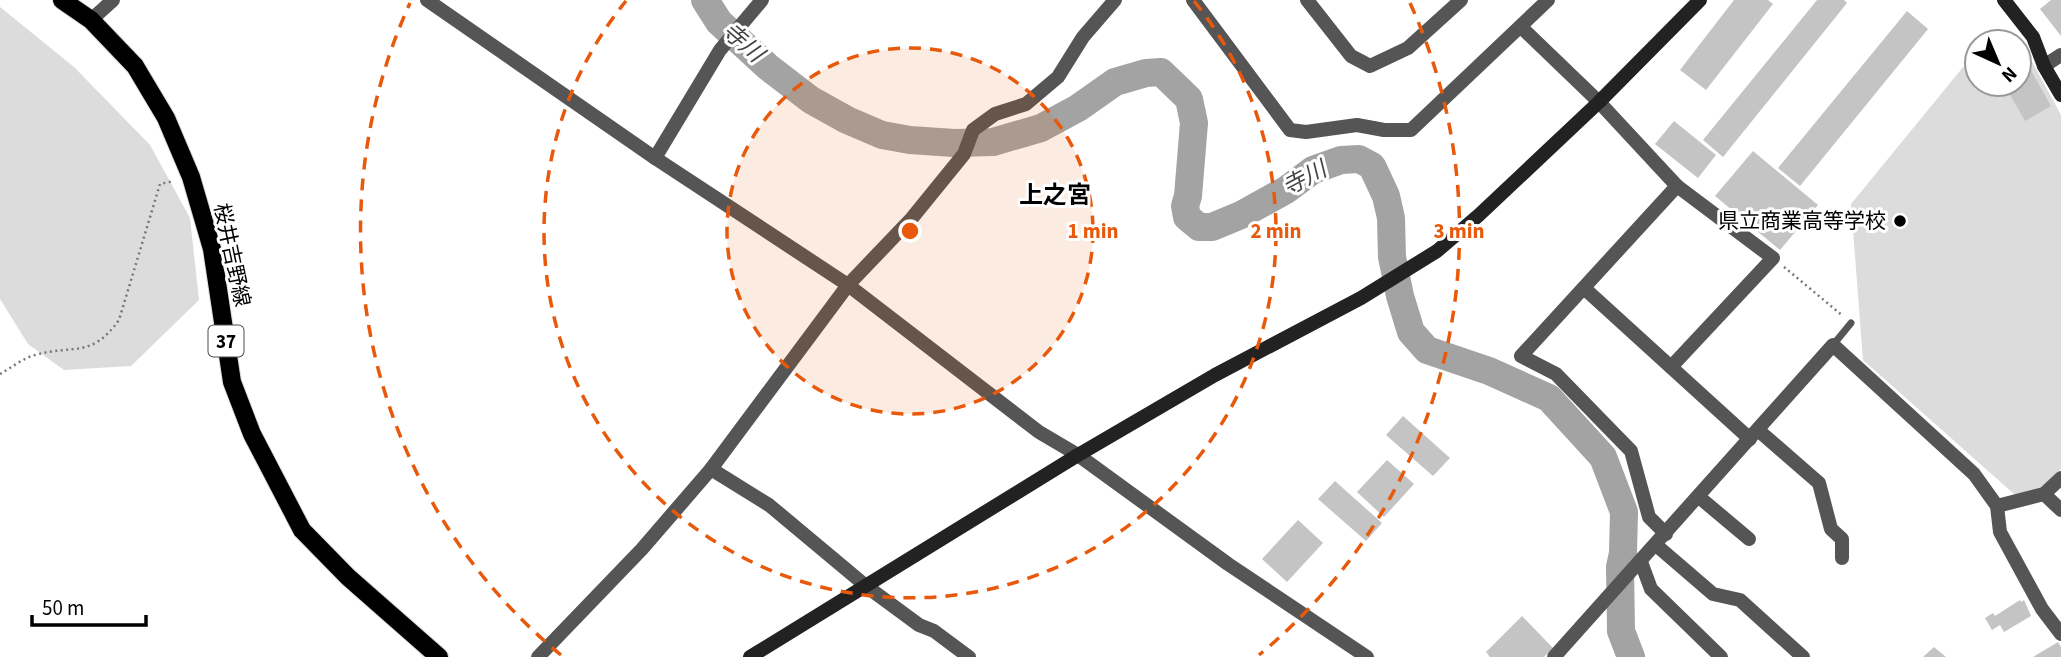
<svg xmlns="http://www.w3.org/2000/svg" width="2061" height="657" viewBox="0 0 2061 657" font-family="'Source Sans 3','Noto Sans JP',sans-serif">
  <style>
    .green { fill: #dcdcdc }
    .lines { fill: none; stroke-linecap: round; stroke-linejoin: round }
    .river { stroke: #a3a3a3; stroke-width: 28 }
    .building { fill: #c4c4c4 }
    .primary-casing { stroke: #dbdbdb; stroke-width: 20 }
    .path { stroke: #777; stroke-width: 2.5; stroke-dasharray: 2 3.5; stroke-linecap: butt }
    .lane { stroke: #555; stroke-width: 7 }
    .street { stroke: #555; stroke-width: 14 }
    .secondary { stroke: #222; stroke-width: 14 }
    .primary { stroke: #000; stroke-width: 18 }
    .ring { fill: none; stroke: #e8590c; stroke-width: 3.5; stroke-dasharray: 12 9 }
    .poi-dot { fill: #000; stroke: #fff; stroke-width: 2.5 }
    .labels { text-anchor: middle; stroke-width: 6; stroke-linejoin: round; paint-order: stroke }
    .shield { fill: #fff; stroke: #4c4c4c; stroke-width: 2 }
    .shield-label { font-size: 19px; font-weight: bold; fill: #000 }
    .poi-label { font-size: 21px; fill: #000; stroke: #fff; text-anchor: end }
    .street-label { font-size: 21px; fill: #000; stroke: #fff }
    .water-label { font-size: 23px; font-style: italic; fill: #444; stroke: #fff }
    .quarter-label { font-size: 24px; font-weight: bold; fill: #000; stroke: #fff }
    .centre { fill: #e8590c; stroke: #fff; stroke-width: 3.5 }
    .ring-label { font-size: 21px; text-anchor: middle; font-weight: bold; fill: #e8590c; stroke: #fff; stroke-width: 6; stroke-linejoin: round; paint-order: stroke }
  </style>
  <rect width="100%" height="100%" fill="#fff"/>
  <g class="green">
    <path d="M0,7L74,67L150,145L190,218L199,300L131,366L64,370L28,344L0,299Z"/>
    <path d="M2019,43H2022L2061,115V469L2030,499L2014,494L1863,360L1851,204L1977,50V84H2019Z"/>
  </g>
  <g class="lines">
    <path class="river" d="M705,0L719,22L768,67L811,100L847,120L882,135L910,140L954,143L993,142L1041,128L1078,108L1115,82L1146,73L1161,72L1189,99L1194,123L1188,196L1185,206L1187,217L1199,227H1212L1241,215L1286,190L1313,170L1341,160L1359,159L1372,166L1386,196L1391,218L1392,257L1400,296L1411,332L1427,350L1489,371L1549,398L1603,457L1624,512L1623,553L1620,567L1621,631L1631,657"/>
  </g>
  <g class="building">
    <path d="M1734,0H1768L1773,4L1706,90L1680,70Z"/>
    <path d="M1817,0H1844L1847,3L1723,157L1703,140Z"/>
    <path d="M2051,0H2061V36L2040,9Z"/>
    <path d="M1907,11L1928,29L1800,186L1778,168Z"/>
    <path d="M2024,58L2051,106L2025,121L2004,84H2019V61Z"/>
    <path d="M1674,121L1716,155L1698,178L1655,144Z"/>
    <path d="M1753,151L1818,205L1780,250L1715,196Z"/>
    <path d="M1403,416L1450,458L1433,476L1386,435Z"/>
    <path d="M1387,460L1414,484L1384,517L1357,492Z"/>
    <path d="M1335,481L1382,523L1366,541L1318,499Z"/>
    <path d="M1298,520L1323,543L1287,582L1262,559Z"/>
    <path d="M2020,600L2021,602L2024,600L2031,616L2004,632L2000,625L1992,630L1985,618L1993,613L1995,616Z"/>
    <path d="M1522,616L1553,648L1544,657H1490L1486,652Z"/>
    <path d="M2058,642L2061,647V657H2033Z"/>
    <path d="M1934,647L1946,657H1923Z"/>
  </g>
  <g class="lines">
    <g class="primary-casing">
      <path id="primary" d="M62,0L91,20L135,66L166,118L191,177L212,249L232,382L252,434L302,530L348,577L439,657"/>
    </g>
    <g class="path">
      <path d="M1784,267L1843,316"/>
      <path d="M0,374C11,368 23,358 35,355C74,344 91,359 119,320L160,184L174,181"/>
    </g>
    <path class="lane" d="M1833,345L1851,323"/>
    <g class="street">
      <path d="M427,0L655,158L848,285L1039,432L1078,455L1228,564L1367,657"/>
      <path d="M1193,0L1290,130L1306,132L1357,125L1384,130H1411L1548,0"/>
      <path d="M1307,0L1351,56L1370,66L1408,48L1461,0"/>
      <path d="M91,20L113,0"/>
      <path d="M1521,27L1599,102L1677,186L1773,258L1671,367"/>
      <path d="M2044,66L2061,55"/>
      <path d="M655,158L720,50L762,0"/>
      <path d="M1584,288L1750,439"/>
      <path d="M1758,430L1819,483L1831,529L1842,539V558"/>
      <path d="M711,469L769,505L866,586L919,625L934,631L969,657"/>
      <path d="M2044,494L2061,510"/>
      <path d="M1699,497L1749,539"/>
      <path d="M1997,506L2044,494L2061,478"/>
      <path d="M1666,534L1649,517L1631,451L1556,374L1521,356L1677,186"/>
      <path d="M1656,545L1713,594L1740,600L1803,657"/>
      <path d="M1641,562L1651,589L1721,657"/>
      <path d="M538,657L642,549L711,469L848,285L912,218L964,154L973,130L995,114L1026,104L1058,77L1083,37L1115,0"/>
      <path d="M1554,657L1833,345L1974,474L1997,506L2000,532L2042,609L2061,634"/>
    </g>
    <g class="secondary">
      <path d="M2004,0L2033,37L2044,66L2061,95"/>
      <path d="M750,657L1078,455L1215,375L1361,298L1437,251L1479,215L1599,102L1700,0"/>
    </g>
    <use href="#primary" class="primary"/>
  </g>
  <circle cx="910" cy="231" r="183" fill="#e8590c" fill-opacity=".12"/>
  <g class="ring">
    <circle cx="910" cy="231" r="183"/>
    <path d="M1194 1A366 366 0 1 1 626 1"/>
    <path d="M561 655A549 549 0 0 1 410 3M1410 3A549 549 0 0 1 1259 655"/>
  </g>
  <circle class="poi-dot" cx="1900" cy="221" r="7"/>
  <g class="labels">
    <rect class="shield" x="208.5" y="325.5" width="35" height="31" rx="5"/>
    <g class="shield-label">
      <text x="226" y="348">37</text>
    </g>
    <g class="poi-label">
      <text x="1886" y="228">県立商業高等学校</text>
    </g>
    <g class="street-label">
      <text transform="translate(232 255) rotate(78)" y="7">桜井吉野線</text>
    </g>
    <g class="water-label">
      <text transform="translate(743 42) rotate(41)" y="8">寺川</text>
      <text transform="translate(1304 178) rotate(-28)" y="8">寺川</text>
    </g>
    <g class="quarter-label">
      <text x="1055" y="203">上之宮</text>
    </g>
  </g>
  <circle cx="910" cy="231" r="10" class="centre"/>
  <g class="ring-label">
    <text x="1093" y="238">1 min</text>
    <text x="1276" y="238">2 min</text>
    <text x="1459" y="238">3 min</text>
  </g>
  <g transform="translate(1998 63) rotate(136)"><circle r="33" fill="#ffffff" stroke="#999999" stroke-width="2"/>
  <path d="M0-5L12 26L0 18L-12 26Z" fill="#000000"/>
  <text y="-10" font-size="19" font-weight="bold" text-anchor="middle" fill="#000000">N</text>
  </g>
  <path d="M32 615v10h114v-10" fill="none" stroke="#000000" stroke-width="3.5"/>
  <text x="42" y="615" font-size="21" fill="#000000" stroke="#ffffff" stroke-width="5" paint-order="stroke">50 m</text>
</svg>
